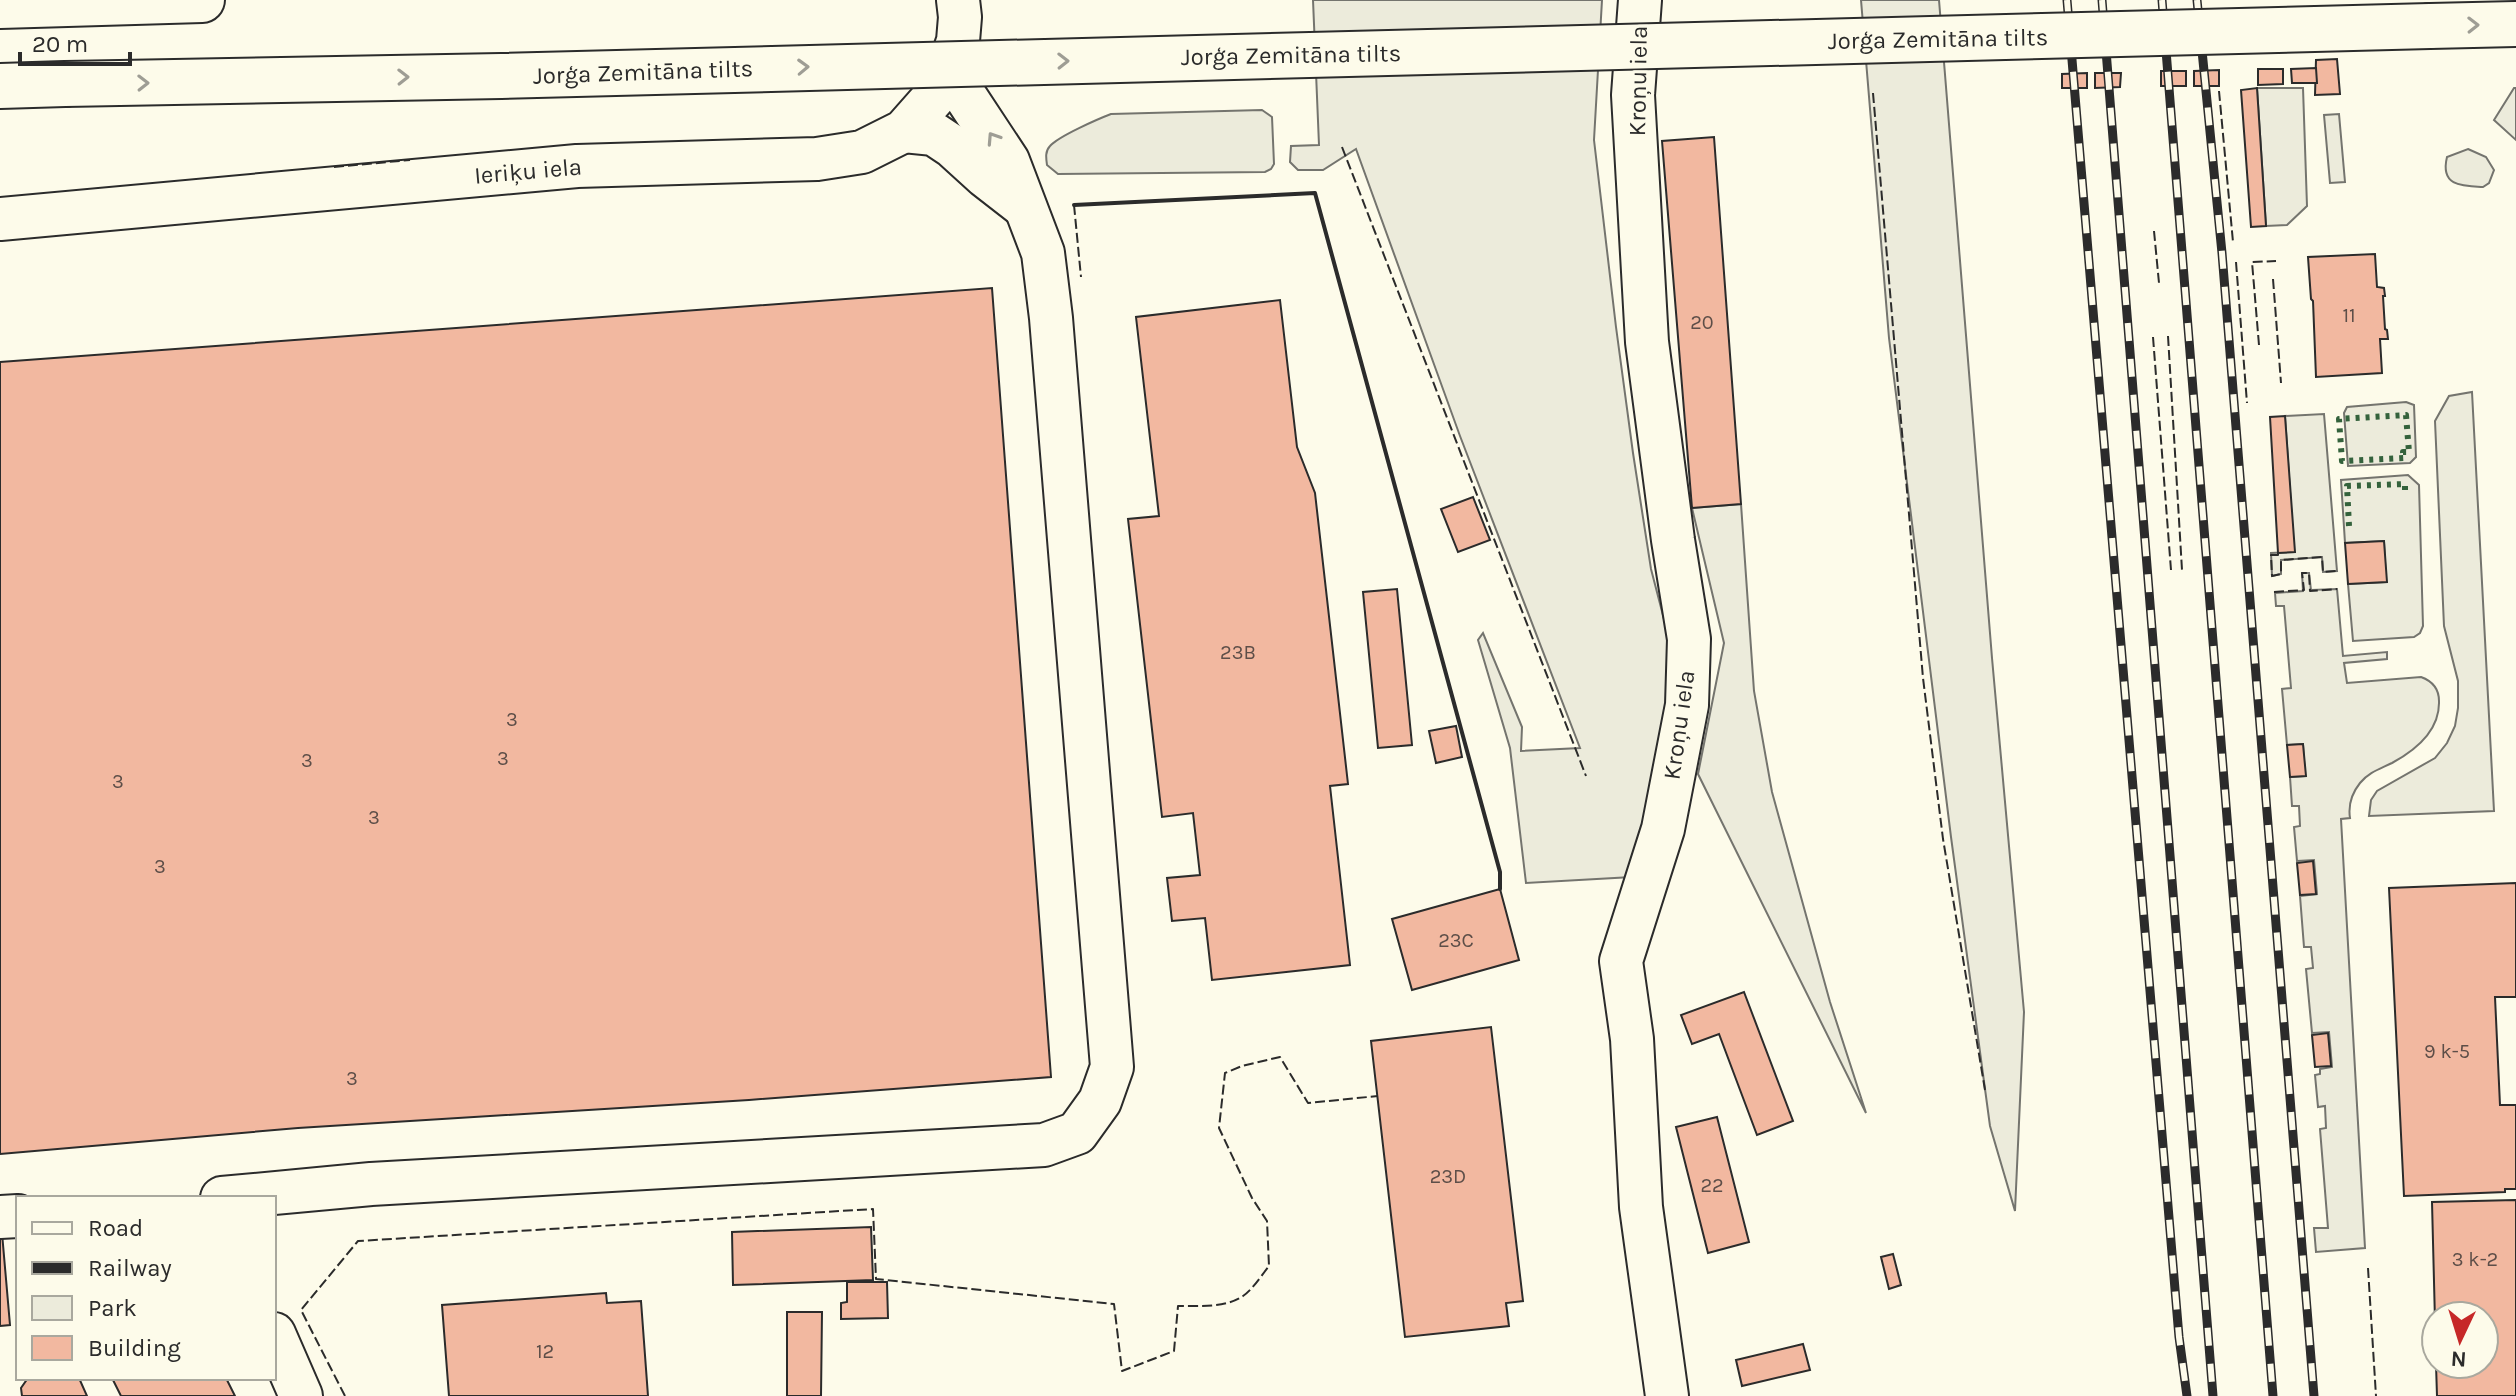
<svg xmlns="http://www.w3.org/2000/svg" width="2516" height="1396" viewBox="0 0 2516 1396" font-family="Karla,sans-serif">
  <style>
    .green { fill: #ecebdb; stroke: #74746e; stroke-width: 2 }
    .building { fill: #f2b8a0; stroke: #2b2b2b; stroke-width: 2 }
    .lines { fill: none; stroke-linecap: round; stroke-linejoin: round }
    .minor-casing { stroke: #2b2b2b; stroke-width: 46 }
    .major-casing { stroke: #2b2b2b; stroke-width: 48 }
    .minor { stroke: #fdfbea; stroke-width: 42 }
    .major { stroke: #fdfbea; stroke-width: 44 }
    .rail-casing { stroke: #2b2b2b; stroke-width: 9 }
    .rail { stroke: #fdfbea; stroke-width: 6; stroke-dasharray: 18; stroke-linecap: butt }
    .major-bridge-casing { stroke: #2b2b2b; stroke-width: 48; stroke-linecap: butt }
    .major-bridge { stroke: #fdfbea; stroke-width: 44 }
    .hedge { stroke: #34623c; stroke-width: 6; stroke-dasharray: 4 6; stroke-linecap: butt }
    .fence { stroke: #2b2b2b; stroke-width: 2; stroke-dasharray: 10 4; stroke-linecap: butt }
    .wall { stroke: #2b2b2b; stroke-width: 4 }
    .oneway { stroke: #9e9d94 }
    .labels { text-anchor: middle; stroke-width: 6; stroke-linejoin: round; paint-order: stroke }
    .number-label { font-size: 20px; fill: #5d4e48 }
    .street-label { font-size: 24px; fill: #2b2b2b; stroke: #fdfbea }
  </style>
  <rect width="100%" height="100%" fill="#fdfbea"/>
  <g class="green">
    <path d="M1313,0H1602L1594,140L1616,327L1633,453L1651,569L1672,650L1675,685L1632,877L1526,883L1510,748L1478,640L1483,633L1522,727L1521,751L1580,748L1460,436L1356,149L1323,170H1298L1290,162L1291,146L1319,145Z"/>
    <path d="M1861,0H1939L1992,658L2024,1012L2015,1211L1990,1126L1951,837L1889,338Z"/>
    <path d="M2257,88H2303L2307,206L2287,225L2266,226Z"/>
    <path d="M2514,88H2516V140L2494,120Z"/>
    <path d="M1262,110L1272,117L1274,164L1271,169L1265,172L1058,174L1047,165C1046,158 1045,151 1050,146C1059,136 1098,119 1111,114Z"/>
    <path d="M2339,114L2345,182L2330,183L2324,115Z"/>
    <path d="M2468,149L2486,157L2494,170L2489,183L2483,187C2461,186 2440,186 2447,157Z"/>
    <path d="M2472,392L2494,811L2369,816L2371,800L2377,791L2435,758L2447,743L2455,726L2458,708V681L2444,626L2435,421L2449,396Z"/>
    <path d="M2406,402L2414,405L2416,457L2410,463L2348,466L2344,413L2347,407Z"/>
    <path d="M2324,414L2337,571L2323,572L2322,557L2281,560V574L2272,576L2271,553L2294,552L2285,416Z"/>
    <path d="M2408,475L2419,485L2423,626L2420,633L2414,637L2353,641L2348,584L2386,582L2384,541L2345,543L2341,480Z"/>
    <path d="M1741,504L1754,691L1772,792L1830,1002L1866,1113L1698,774L1724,643L1692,508Z"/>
    <path d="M2302,573H2309L2311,590L2337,589L2343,656L2387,652V659L2344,663L2347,683L2421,677C2432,681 2439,689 2439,701C2440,731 2416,750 2392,763C2380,769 2369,772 2360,783C2352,793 2348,805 2350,818L2341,819L2365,1248L2316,1252L2314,1228H2328L2320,1129L2326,1128L2325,1106L2318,1107L2315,1075L2320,1074V1069L2332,1067L2329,1032L2312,1033L2306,969L2313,968L2311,947H2304L2300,896L2317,894L2314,860L2297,861L2294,827L2300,826L2299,806H2292L2290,777L2305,776L2303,744L2287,745L2282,689L2291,688L2284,606H2276L2275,593L2303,591Z"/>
  </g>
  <g class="building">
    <path d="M2337,59L2340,94L2315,95L2316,60Z"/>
    <path d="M2316,68L2317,83H2292L2291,69Z"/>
    <path d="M2258,69H2283V84L2258,85Z"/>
    <path d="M2219,70V86H2194V71Z"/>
    <rect x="2161" y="71" width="25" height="15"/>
    <path d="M2087,73V88H2062V74Z"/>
    <path d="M2095,73H2121L2120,87L2095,88Z"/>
    <path d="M2257,88L2266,226L2251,227L2241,90Z"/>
    <path d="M1714,137L1741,504L1692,508L1662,141Z"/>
    <path d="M2375,254L2377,287L2384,288L2385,296H2383L2385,329L2387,330L2388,339H2380L2382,373L2316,377L2313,301L2311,299L2308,257Z"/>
    <path d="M992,288L1051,1077L749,1100L298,1128L0,1154V362Z"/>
    <path d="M1280,300L1297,447L1315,493L1348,784L1330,786L1350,965L1212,980L1205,918L1172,921L1167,878L1200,875L1193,813L1162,817L1128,519L1159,516L1136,317Z"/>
    <path d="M2285,416L2295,552L2278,553L2270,417Z"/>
    <path d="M1473,497L1490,540L1458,552L1441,509Z"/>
    <path d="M2384,541L2387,582L2348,584L2345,543Z"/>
    <path d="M1397,589L1412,745L1378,748L1363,592Z"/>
    <path d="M1456,726L1462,757L1436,763L1429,731Z"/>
    <path d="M2303,744L2306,776L2290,777L2287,745Z"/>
    <path d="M2313,861L2316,894L2300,895L2297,863Z"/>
    <path d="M2516,883V997H2495L2500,1105H2516V1189H2505V1192L2404,1196L2389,888Z"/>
    <path d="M1500,889L1519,960L1412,990L1392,919Z"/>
    <path d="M1744,992L1793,1121L1757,1135L1719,1034L1692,1044L1681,1015Z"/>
    <path d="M1491,1027L1523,1301L1506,1303L1509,1326L1405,1337L1371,1041Z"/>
    <path d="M2328,1033L2331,1066L2315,1067L2312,1035Z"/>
    <path d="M1717,1117L1749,1242L1708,1253L1676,1127Z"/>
    <path d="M2516,1200V1396H2437L2436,1364H2484V1316H2436V1361L2432,1202Z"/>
    <path d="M871,1227L873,1280L733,1285L732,1232Z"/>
    <path d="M0,1233H2L10,1325L0,1326Z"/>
    <path d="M1893,1254L1901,1285L1889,1289L1881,1257Z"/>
    <path d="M847,1282H887L888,1318L841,1319V1303L847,1302Z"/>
    <path d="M606,1293L607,1303L641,1301L648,1396H449L442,1305Z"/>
    <path d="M787,1312H822L821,1396H787Z"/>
    <path d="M1803,1344L1810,1370L1742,1386L1736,1360Z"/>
    <path d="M28,1378H79L87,1396H22L21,1388Z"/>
    <path d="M112,1378H226L235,1396H121Z"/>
  </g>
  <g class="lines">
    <g class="minor-casing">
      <g id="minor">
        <path d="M1640,0L1633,95L1647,342L1673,540L1689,639L1687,705L1663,829L1621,961L1632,1039L1641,1207L1667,1396"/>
        <path d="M904,131L934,134L952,146L985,176L1021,204"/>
        <path d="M0,219L577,166L817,159L862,152L904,131L934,97L948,70L958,41L960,17L958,0"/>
        <path d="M222,1198L371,1184L1044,1145L1077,1133L1100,1101L1112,1067L1051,318L1043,253L1008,161L948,70"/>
        <path d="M0,1217L18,1216"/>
        <path d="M274,1334L301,1396"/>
      </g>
    </g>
    <g class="major-casing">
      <g id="major">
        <path d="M0,6L202,0"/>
        <path d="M2430,26L2516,24"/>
        <path d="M0,86L65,84"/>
      </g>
    </g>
    <use href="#minor" class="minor"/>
    <use href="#major" class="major"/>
    <g class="rail-casing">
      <g id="rail">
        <path d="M2067,0L2179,1337L2187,1396"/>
        <path d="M2102,0L2213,1396"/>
        <path d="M2162,0L2273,1396"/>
        <path d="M2197,0L2222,253L2314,1396"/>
      </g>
    </g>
    <use href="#rail" class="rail"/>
    <g class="major-bridge-casing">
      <path id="major-bridge" d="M65,84L501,76L2430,26"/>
    </g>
    <use href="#major-bridge" class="major-bridge"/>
    <g class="hedge">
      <path d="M2406,415L2409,452H2403L2404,458L2342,461L2339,419Z"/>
      <path d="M2349,526L2347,486L2405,484V492"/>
    </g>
    <g class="fence">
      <path d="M2219,91L2233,242"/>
      <path d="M1873,93L1923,678L1943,839L1985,1090"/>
      <path d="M1342,147L1586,776"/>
      <path d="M334,167L410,160"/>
      <path d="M1074,205L1081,277"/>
      <path d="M2154,231L2159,283"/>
      <path d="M2236,262L2247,403"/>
      <path d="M2273,279L2281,383"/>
      <path d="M2168,336L2182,570"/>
      <path d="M2153,337L2171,570"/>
      <path d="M2259,345L2252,262L2276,261"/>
      <path d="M2278,553V555H2271L2272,576L2281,574V560L2322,557L2323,572L2337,571"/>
      <path d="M2274,592L2304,590L2302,573H2309L2310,591L2337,589"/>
      <path d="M2368,1268L2376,1396"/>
      <path d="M345,1396L301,1310L358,1241L873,1209L876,1279L1114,1304L1122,1371L1174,1351L1178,1306C1198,1306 1226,1308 1243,1296C1253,1289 1261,1276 1269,1266L1267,1221L1252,1198L1219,1128L1225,1073L1242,1066L1280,1057L1308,1103L1378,1096"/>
    </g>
    <path class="wall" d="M1074,205L1315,193L1500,872V889"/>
  </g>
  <defs><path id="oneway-chevron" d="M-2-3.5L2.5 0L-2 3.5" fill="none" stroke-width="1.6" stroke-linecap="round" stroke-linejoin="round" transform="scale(2)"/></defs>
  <g class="oneway">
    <use href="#oneway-chevron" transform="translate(2473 25) rotate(-1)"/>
    <use href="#oneway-chevron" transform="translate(1063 61) rotate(-1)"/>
    <use href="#oneway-chevron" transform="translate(803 67) rotate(-2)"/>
    <use href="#oneway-chevron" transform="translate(403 77) rotate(-1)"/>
    <use href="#oneway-chevron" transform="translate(143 83) rotate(-1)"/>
    <use href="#oneway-chevron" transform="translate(993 138) rotate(-123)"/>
  </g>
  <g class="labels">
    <g class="number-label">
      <text x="2349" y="322">11</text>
      <text x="1702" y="329">20</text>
      <text x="1238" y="659">23B</text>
      <text x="512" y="726">3</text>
      <text x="503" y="765">3</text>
      <text x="307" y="767">3</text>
      <text x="118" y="788">3</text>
      <text x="374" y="824">3</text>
      <text x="160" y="873">3</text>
      <text x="1456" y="947">23C</text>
      <text x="2447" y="1058">9 k-5</text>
      <text x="352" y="1085">3</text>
      <text x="1448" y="1183">23D</text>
      <text x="1712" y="1192">22</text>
      <text x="2475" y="1266">3 k-2</text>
      <text x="545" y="1358">12</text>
    </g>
    <g class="street-label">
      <text transform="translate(1938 39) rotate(-1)" y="8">Jorģa Zemitāna tilts</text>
      <text transform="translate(1291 55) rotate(-1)" y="8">Jorģa Zemitāna tilts</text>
      <text transform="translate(643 72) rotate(-2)" y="8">Jorģa Zemitāna tilts</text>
      <text transform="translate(1638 81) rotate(-89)" y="8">Kroņu iela</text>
      <text transform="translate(528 171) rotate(-5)" y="8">Ieriķu iela</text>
      <text transform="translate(1679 725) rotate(-82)" y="8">Kroņu iela</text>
    </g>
  </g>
  <rect x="16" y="1196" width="260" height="184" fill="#fdfbea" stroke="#a9a89e" stroke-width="2"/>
  <rect x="32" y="1222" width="40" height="12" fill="#fdfbea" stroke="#a9a89e" stroke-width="2"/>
  <text x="88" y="1236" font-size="24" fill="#2b2b2b">Road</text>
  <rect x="32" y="1262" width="40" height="12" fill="#2b2b2b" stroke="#a9a89e" stroke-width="2"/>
  <text x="88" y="1276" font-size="24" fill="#2b2b2b">Railway</text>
  <rect x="32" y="1296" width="40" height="24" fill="#ecebdb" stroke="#a9a89e" stroke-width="2"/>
  <text x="88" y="1316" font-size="24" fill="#2b2b2b">Park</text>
  <rect x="32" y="1336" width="40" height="24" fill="#f2b8a0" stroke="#a9a89e" stroke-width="2"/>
  <text x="88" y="1356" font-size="24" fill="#2b2b2b">Building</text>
  <g transform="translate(2460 1340) rotate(184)"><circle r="38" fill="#fdfbea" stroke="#a9a89e" stroke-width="2"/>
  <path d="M0-6L14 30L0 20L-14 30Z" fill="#c62828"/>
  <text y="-12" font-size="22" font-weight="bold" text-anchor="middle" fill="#2b2b2b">N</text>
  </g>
  <path d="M20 52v12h110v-12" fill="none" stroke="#2b2b2b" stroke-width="4"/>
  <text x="32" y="52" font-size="24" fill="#2b2b2b" stroke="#fdfbea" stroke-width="6" paint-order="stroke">20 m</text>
</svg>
